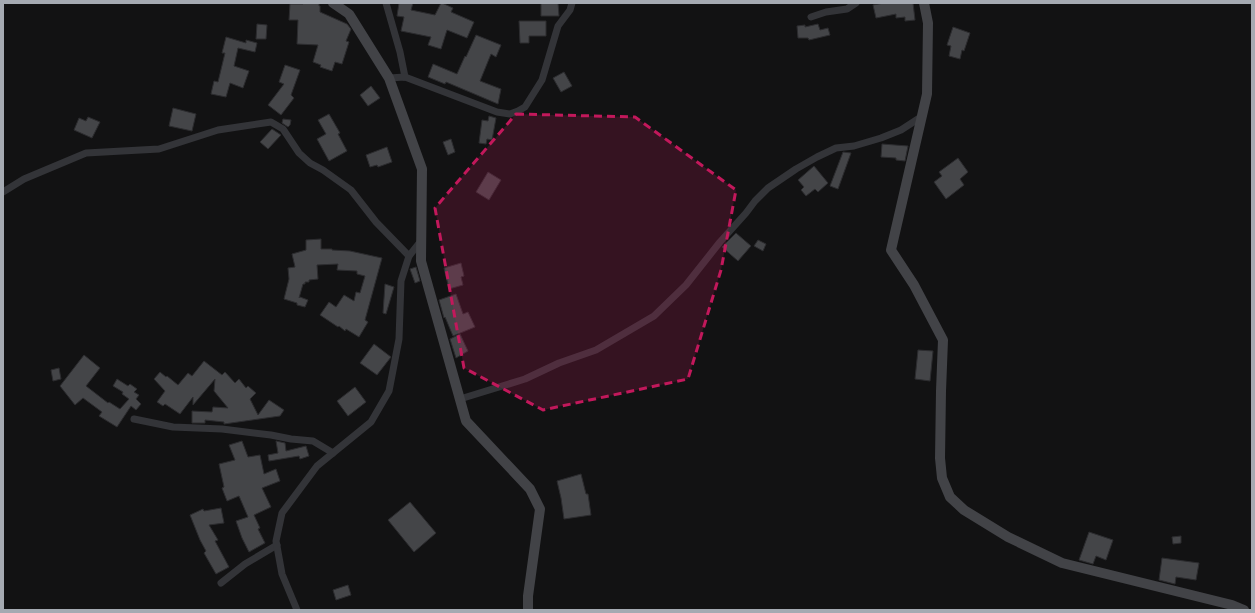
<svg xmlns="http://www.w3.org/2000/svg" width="1255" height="613" viewBox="0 0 1255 613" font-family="'Roboto Condensed',sans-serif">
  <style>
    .building { fill: #444548; stroke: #2c2c2f }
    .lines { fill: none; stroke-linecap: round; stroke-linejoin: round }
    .street { stroke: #333438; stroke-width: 7 }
    .secondary { stroke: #424347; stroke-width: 10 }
    .marked { fill: #c2185b; fill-opacity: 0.2; stroke: #c2185b; stroke-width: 3; stroke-dasharray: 8 5; stroke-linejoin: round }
  </style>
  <rect width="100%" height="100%" fill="#121213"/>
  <g class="building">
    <path d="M303,3H319V6H320V12L347,24L351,29L346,41L349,42L342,64L335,62L332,71L320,67L321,65L313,62L318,45L297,44L298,20H289L290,4H303Z"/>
    <path d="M399,3H413L411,10L435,15L441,3H442L453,8L451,12L474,22L467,38L447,30L441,49L428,45L431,37L401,31L404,17L397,16Z"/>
    <path d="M541,3H558L559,16H541Z"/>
    <path d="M884,3H913L915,20L905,21V17L896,18V14L876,18L873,5Z"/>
    <path d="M519,21H546V36H529V43H520Z"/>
    <path d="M257,24L267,25L266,39H256Z"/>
    <path d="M818,24L820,30L828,28L830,35L809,40L808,38H798L797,26L805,25V27Z"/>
    <path d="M953,27L970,33L964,51L962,50L960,59L949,56L951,46L947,45Z"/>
    <path d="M476,35L501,45L496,57L491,54L480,81L501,89L498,104L446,82L445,84L428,77L433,64L457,74L465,56L466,57Z"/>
    <path d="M226,37L246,43V40L257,43L255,52L238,48L234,66L249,71L243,88L230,83L226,97L211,94L214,81L218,82L225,53H222Z"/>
    <path d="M285,65L300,70L291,95L294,98L281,115L268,105L284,84L279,82Z"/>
    <path d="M564,72L572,86L561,92L553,78Z"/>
    <path d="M371,86L380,98L368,106L360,95Z"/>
    <path d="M173,108L196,114L192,131L169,126Z"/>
    <path d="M329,114L340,133L338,134L347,151L329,161L317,139L326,134L318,120Z"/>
    <path d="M489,116L496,118L492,140L487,139L486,144L479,143L482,120L488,121Z"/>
    <path d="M88,117L100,122L92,138L74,130L79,118L86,121Z"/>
    <path d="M283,119L291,120L290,125L288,127L282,123Z"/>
    <path d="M272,129L281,135L268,149L260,142Z"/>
    <path d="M451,139L455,152L448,155L443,142Z"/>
    <path d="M882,144L908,146L905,161L896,160V158L881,157Z"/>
    <path d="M387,147L392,162L378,167L377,165L370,167L366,155Z"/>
    <path d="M843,152L851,153L838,189L830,186Z"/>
    <path d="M958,158L968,172L960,179L964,185L946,199L934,182L942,176L939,172Z"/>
    <path d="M814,166L828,183L818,192L815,189L806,196L801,190L804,187L798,180Z"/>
    <path d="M488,172L501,180L489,200L476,192Z"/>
    <path d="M736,233L751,246L738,261L722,247Z"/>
    <path d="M321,239V249H332V250L350,251L382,258L365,320L368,322L359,337L346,329L345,331L339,326L338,327L320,315L329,302L336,307L344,295L354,301L356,292L360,293L365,276L357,274V271L337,270L338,264L317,265L318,279L309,280V282H305V284H303L299,298L300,297L308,300L305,307L297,305V303L284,299L289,279L288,268L295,267L292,254L306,250V240Z"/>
    <path d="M758,240L766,244L763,251L754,246Z"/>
    <path d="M461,263L464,276L461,277L463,285L449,289L444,268Z"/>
    <path d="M416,267L420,281L415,283L410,269Z"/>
    <path d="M385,284L394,287L386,314L383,313Z"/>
    <path d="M456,294L463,314L468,312L475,327L453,336L445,317L444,318L439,300Z"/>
    <path d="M460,334L468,351L456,358L450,339Z"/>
    <path d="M374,344L391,357L377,375L360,363Z"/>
    <path d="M918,350L933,351L930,381L915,379Z"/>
    <path d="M84,355L100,368L86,386L108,403L109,402L120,409L129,399L122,394L123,392L113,386L117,379L128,386L130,384L137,389L134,392L139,395L136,399L141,404L136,410L131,406L117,427L99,416L102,412L83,398L75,405L60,386Z"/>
    <path d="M204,361L222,375L225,372L235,383L239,379L246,388L248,386L256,393L250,399L258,415L269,400L284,410L280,416L224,424V422L205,420V423H192V411L212,412L213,407L228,408L214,391L215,379L193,405V397L180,414L165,404L163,406L157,402L165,391L154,379L160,372L166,377L167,376L178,385L188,373L192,376Z"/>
    <path d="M59,368L61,379L53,381L51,370Z"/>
    <path d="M355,387L366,402L348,416L337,401Z"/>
    <path d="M242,441L248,457L260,455L264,474L276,469L280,481L262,488L271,507L254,515L260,528L258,529L265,543L249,552L242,538L236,521L248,517L239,496L227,501L222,488L224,487L219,464L235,460L229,445Z"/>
    <path d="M276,441L285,443L286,451L306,446L309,456L300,459L299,456L269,461L268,455L278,453Z"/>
    <path d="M581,474L586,494H588L591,515L564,519L561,498L557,481Z"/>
    <path d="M410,502L436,533L414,552L388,520Z"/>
    <path d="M221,508L224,523L209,525L218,540L215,541L229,567L216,574L204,553L206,551L200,540L190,515L203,509L204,511Z"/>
    <path d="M1089,532L1113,540L1106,560L1096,556L1093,564L1079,560Z"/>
    <path d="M1181,536V543L1173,544L1172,537Z"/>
    <path d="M1162,558L1199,563L1196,580L1176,577L1175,584L1159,580Z"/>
    <path d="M348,585L351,595L336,600L333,590Z"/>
  </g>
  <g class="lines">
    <g class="street">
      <path d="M386,3L400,52L405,77"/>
      <path d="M811,17L826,12L847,9L856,3"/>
      <path d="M389,78L405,77L497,112L510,114L518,111L525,107L542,80L558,26L570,10L572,3"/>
      <path d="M3,192L24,179L86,153L159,149L218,130L271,122L283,129L299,153L310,163L323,170L351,190L376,222L409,256"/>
      <path d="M460,399L525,379L559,363L596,350L654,316L686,285L720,242L746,213L755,201L768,188L796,169L817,157L836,148L854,146L881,138L901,130L921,117"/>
      <path d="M134,419L173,427L222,429L271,435L291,439L313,441L333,453"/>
      <path d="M221,583L245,564L277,545"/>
      <path d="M297,610L282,574L276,541L282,513L317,466L371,422L389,391L399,339L401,281L409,256L421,241"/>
    </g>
    <g class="secondary">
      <path d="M333,3L349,14L389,78L422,169L421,261L466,421L530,489L540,509L528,596V610"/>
      <path d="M924,3L928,23L927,94L891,250L914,285L943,340L941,391L940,458L942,478L950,497L964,510L1008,537L1062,563L1232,605L1244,610"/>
    </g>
  </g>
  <path class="marked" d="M516,114L635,117L736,190L721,270L688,379L543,410L464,368L435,208Z"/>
  <rect width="1255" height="613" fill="none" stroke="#a5aab2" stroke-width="8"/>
</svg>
